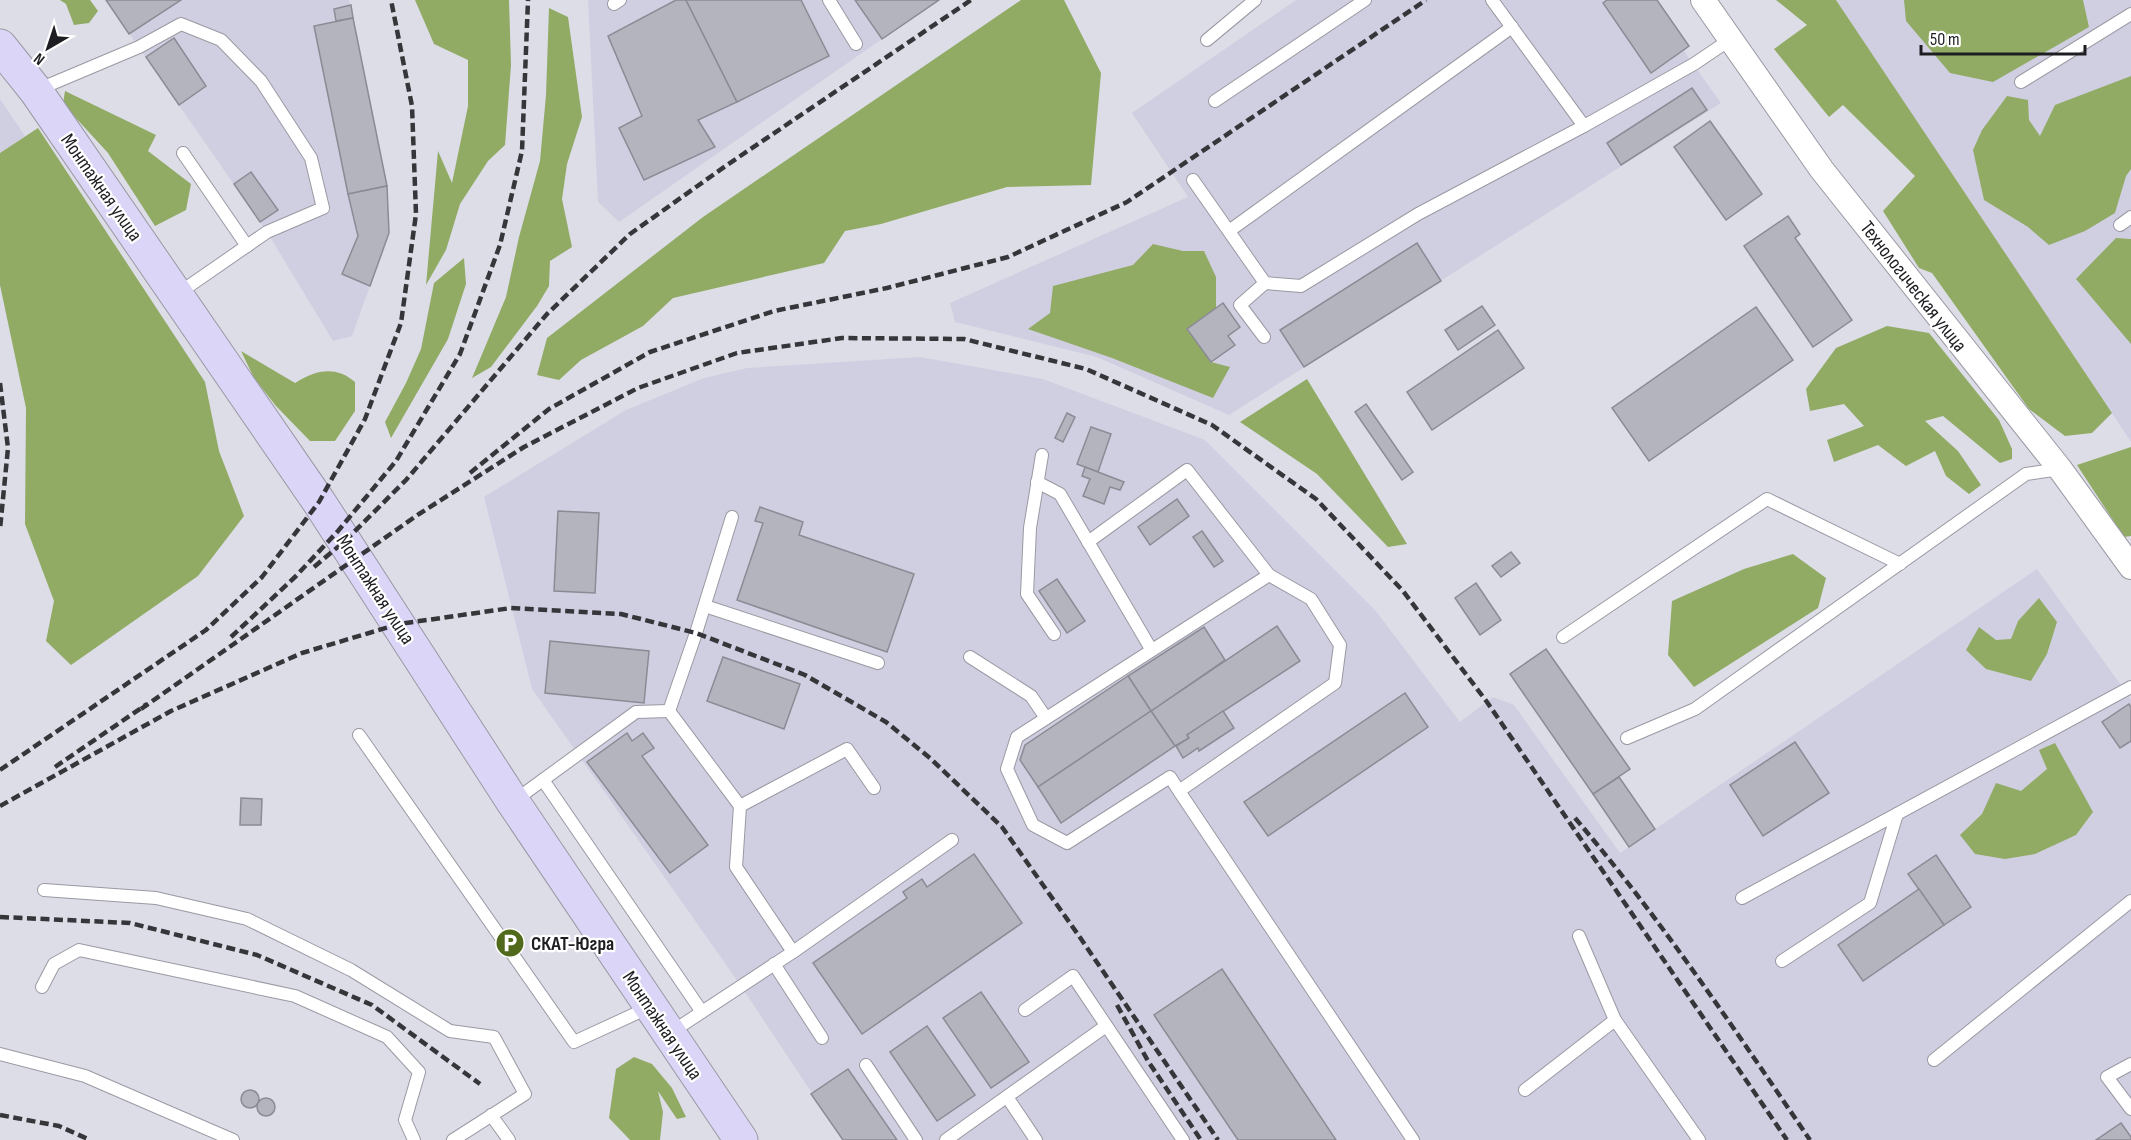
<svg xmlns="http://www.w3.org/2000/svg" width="2131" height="1140" viewBox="0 0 2131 1140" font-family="'Sofia Sans Condensed',sans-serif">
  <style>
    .built { fill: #d0cfe1 }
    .forest { fill: #91ab65 }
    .building { fill: #b4b4be; stroke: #8b8b95; stroke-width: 1.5 }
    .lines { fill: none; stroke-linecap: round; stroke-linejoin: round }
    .lane-casing { stroke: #9a99a3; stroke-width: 14 }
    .street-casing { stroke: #9a99a3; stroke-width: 26 }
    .secondary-casing { stroke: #9a99a3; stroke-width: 35 }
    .lane { stroke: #fff; stroke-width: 12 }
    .street { stroke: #fff; stroke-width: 24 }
    .secondary { stroke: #dbd5f7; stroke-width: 33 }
    .rail { stroke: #35353a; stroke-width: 4.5; stroke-dasharray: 9 4.5; stroke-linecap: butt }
    .labels { text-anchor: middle; stroke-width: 4.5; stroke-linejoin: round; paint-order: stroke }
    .street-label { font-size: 20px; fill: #1e1e22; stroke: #fff }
    .poi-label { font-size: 20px; font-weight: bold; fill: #1e1e22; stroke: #fff; text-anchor: start }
  </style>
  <rect width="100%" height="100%" fill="#dddde8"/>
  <g class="built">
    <path d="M106,0H349L387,186L389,233L352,336L333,341L267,232Z"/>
    <path d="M588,0H855L882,39L619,222L598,202Z"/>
    <path d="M1296,0H1657L1689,46L1684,51L1721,103L1229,415L1097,357L955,322L950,303L1188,197L1132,113Z"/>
    <path d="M1836,0H2131V442L2112,413Z"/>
    <path d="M0,99L25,136L0,153Z"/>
    <path d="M920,357L1043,379L1205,440L1375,610L1460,722L1493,697L1514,705L1620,853L2037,569L2131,699V1140H843L741,986L532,689L484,497L626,410L704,378L747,368Z"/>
  </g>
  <g class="forest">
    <path d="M60,0H90L98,11L89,23L74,25L66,4Z"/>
    <path d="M415,0H509L511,65L505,145L488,161L460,204L446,250L426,285L438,151L452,183L468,106V60L434,44Z"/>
    <path d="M1021,0H1064L1101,73L1091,185L1007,187L881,224L845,231L824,263L673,298L643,326L581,360L559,380L537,375L547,338L703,217Z"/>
    <path d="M1776,0H1836L2112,413L2092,433L2065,436L2029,409L1932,273L1919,268L1883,211L1915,176L1843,105L1829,117L1774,49L1807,25Z"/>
    <path d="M1904,0H2083L2089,27L1993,82L1950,73L1906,21Z"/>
    <path d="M549,8L568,17L582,117L567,164L562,199L572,247L550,261L549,286L537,306L491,367L472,378L506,297L519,237L540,161L546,95Z"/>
    <path d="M2131,76V169L2126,176L2115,213L2085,231L2049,245L2028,227L1984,200L1973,150L1982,130L2007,96L2028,100L2029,120L2040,136L2055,105Z"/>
    <path d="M65,91L156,135L148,151L191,184L186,210L155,226L108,153L63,104Z"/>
    <path d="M38,128L205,382L219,451L244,516L198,576L71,665L46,641L54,601L25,524L26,408L0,285V153Z"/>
    <path d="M2116,238L2131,239V344L2076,279Z"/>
    <path d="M1153,244L1183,251H1204L1216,277V308L1187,329L1211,362L1230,367L1213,398L1112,358L1028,329L1050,313L1053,286L1133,265Z"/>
    <path d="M464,258L466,284L448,339L391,438L385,422L406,383L421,349L434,283Z"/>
    <path d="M1887,326L1929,333L1999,420L2012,449V459L2000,463L1943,416L1925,421L1958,451L1981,485L1969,494L1946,476L1935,451L1906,466L1878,445L1834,462L1827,440L1864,426L1844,404L1810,411L1806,389L1836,348Z"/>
    <path d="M241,351L295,383C315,370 336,365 355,382V411L335,441H310L276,406L254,378Z"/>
    <path d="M1307,379L1407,544L1388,547L1317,474L1240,422Z"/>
    <path d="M2131,447V536L2124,537L2077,465Z"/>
    <path d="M1793,554L1826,578L1818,608L1694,687L1668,655L1672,601L1744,569Z"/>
    <path d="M2039,598L2057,622L2047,654L2031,681L1986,669L1966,650L1979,627L1996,640L2011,639L2018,621Z"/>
    <path d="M2055,743L2093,812L2076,835L2035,854L2005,859L1975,854L1960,835L1982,814L1996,783L2021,791L2047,769L2039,750Z"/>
    <path d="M634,1057L652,1064L672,1088L686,1117L677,1119L658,1091L663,1112L660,1140H630L609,1118L616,1069Z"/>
  </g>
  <g class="building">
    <path d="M106,0H181L129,34Z"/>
    <path d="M676,0H686L737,102L698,120L715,147L644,180L619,128L642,116L608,36Z"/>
    <path d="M686,0H801L829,56L737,102Z"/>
    <path d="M855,0H939L882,39Z"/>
    <path d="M1607,0H1657L1689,46L1651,73L1603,3Z"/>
    <path d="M351,5L353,18L336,21L334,9Z"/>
    <path d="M353,18L387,186L348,194L314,26Z"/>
    <path d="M174,38L206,86L179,105L146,57Z"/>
    <path d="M1692,88L1707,110L1621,165L1607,143Z"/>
    <path d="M1710,121L1762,194L1726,220L1674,147Z"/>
    <path d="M251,172L278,210L260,222L234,184Z"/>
    <path d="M387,186L389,233L370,286L342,274L358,236L348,194Z"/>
    <path d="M1788,216L1800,234L1795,238L1852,320L1813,347L1744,246Z"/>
    <path d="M1417,243L1441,281L1304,367L1280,330Z"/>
    <path d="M1223,303L1240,327L1228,336L1235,345L1211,362L1187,329Z"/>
    <path d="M1482,306L1495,325L1458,350L1445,330Z"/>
    <path d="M1756,307L1793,360L1649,461L1612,408Z"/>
    <path d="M1498,330L1524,368L1432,430L1407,392Z"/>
    <path d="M1366,404L1413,472L1402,480L1355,412Z"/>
    <path d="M1067,413L1075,417L1063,442L1055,438Z"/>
    <path d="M1091,427L1111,434L1098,472L1077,464Z"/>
    <path d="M1085,467L1124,482L1120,490L1110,487L1104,504L1083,496L1090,479L1082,476Z"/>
    <path d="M1177,499L1189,516L1150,545L1138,527Z"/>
    <path d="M760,507L803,522L799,535L914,574L887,652L737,600L763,523L755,521Z"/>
    <path d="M558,511L599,513L595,593L554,591Z"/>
    <path d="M1202,531L1223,561L1214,567L1193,537Z"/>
    <path d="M1511,552L1520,563L1501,577L1492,566Z"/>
    <path d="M1057,579L1085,621L1067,633L1039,591Z"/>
    <path d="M1476,583L1501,620L1480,635L1455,598Z"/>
    <path d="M1277,626L1300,661L1187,735L1189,738L1175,746L1151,711Z"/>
    <path d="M1204,627L1225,660L1151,711L1128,676Z"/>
    <path d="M550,641L649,651L644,703L545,693Z"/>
    <path d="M1546,649L1630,769L1593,794L1510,674Z"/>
    <path d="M723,657L800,684L784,729L707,701Z"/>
    <path d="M1128,676L1151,711L1038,787L1020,760L1025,745Z"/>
    <path d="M1405,693L1428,727L1268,836L1244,802Z"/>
    <path d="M2129,704L2131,707V741L2120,748L2102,722Z"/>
    <path d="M1151,711L1175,746L1061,823L1038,787Z"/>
    <path d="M1223,711L1234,728L1199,751L1198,748L1183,758L1176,746L1189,738L1187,735Z"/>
    <path d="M627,733L632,741L643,733L654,748L642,756L708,845L670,873L587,762Z"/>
    <path d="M1795,742L1829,793L1763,836L1730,785Z"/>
    <path d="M1619,777L1655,829L1629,847L1593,794Z"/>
    <path d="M241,798L262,799L261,825H240Z"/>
    <path d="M974,854L1022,923L862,1034L813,963L907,898L903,892L922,879L927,887Z"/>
    <path d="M1936,855L1971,907L1944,925L1908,874Z"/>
    <path d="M1919,889L1944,925L1863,981L1838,945Z"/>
    <path d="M1222,969L1336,1140H1238L1154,1015Z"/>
    <path d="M981,992L1029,1062L991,1088L943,1018Z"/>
    <path d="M927,1026L975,1095L937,1121L890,1052Z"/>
    <path d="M848,1069L897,1140H843L811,1094Z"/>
    <circle cx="250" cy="1099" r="9"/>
    <circle cx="266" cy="1107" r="9"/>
    <path d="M2121,1123L2131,1137V1140H2096Z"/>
  </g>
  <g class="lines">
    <g class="lane-casing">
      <g id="lane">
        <path d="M829,0L856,44"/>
        <path d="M1492,0L1584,126"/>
        <path d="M614,4L620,0"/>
        <path d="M1207,40L1255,0"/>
        <path d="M2021,82L2131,14"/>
        <path d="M37,90L139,47L181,24L221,40L261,81L311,158L323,208L267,232L176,295"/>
        <path d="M1215,101L1365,0"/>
        <path d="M183,153L247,246"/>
        <path d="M1193,180L1265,283L1301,286L1418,214L1584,126L1694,64L1731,39"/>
        <path d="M2120,225L2131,217"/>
        <path d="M1229,231L1512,27"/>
        <path d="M1264,337L1240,305L1265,283"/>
        <path d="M1042,455L1030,528L1027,594L1054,634"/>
        <path d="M1037,482L1060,494L1151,649"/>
        <path d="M1088,542L1187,470L1269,575"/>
        <path d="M705,606L878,663"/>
        <path d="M1563,637L1767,499L1900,564"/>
        <path d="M970,657L1031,696L1046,718"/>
        <path d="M669,711L740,806L736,867L793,952"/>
        <path d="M669,711L696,633L732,517"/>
        <path d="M359,735L574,1042L650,1007"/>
        <path d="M1627,738L1695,709L2026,474L2060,469"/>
        <path d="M543,780L702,1012"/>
        <path d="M1179,791L1335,683L1340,645L1311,599L1269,575L1017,737L1007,769L1033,825L1067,843L1170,777L1179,791L1413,1140"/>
        <path d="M514,801L636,712L669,711"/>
        <path d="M740,806L847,749L874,788"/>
        <path d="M44,890L156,898L247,919L351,970L450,1031L494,1037L525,1094L453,1140"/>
        <path d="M1742,898L2131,687"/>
        <path d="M1579,936L1615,1020L1699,1140"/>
        <path d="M1782,961L1870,903L1897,814"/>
        <path d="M774,964L822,1038"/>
        <path d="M42,987L54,964L79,950L295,996L387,1037L419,1072L405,1120L414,1140"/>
        <path d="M1025,1010L1073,976L1183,1140"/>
        <path d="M670,1033L793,952L952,840"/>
        <path d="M0,1054L85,1076L233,1140"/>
        <path d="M1934,1060L2131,901"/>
        <path d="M2131,1064L2107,1077L2131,1109"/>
        <path d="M866,1065L916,1140"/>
        <path d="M1525,1090L1615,1020"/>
        <path d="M1007,1097L1036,1140"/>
        <path d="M491,1115L509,1140"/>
        <path d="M946,1140L1106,1026"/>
      </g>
    </g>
    <g class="street-casing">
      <path id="street" d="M1703,0L1822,170L2060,469L2131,567"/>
    </g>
    <g class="secondary-casing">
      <path id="secondary" d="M0,46L36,91L319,502L513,802L741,1140"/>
    </g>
    <use href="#lane" class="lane"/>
    <use href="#street" class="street"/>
    <use href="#secondary" class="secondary"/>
    <g class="rail">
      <path d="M0,383L8,448L0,529"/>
      <path d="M470,473L549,409L650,352L774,311L887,288L1008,257L1127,202L1426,0"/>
      <path d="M314,567L345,541L406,480L547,314L630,234L727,165L971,0"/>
      <path d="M231,637L296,576L338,531L396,461L460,354L500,245L522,151L528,0"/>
      <path d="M141,709L419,514L524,447L638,388L737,353L842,338L964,339L1086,369L1212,425L1316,499L1403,591L1487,702L1787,1140"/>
      <path d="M55,767L147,704"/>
      <path d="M0,770L206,630L262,577L319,502L365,419L401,323L416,214L412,106L391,0"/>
      <path d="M0,806L171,711L302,653L399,624L511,608L621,614L696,633L805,675L886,722L930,758L1002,827L1079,936L1218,1140"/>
      <path d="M1575,818C1661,919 1735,1030 1810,1140"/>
      <path d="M0,917L130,923L257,955L372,1005L480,1084"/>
      <path d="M1117,1005L1148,1061L1201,1140"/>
      <path d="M0,1115L59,1126L90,1140"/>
    </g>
  </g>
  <defs>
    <g id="parking-disc" transform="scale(1.5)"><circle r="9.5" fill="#50691b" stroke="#fff"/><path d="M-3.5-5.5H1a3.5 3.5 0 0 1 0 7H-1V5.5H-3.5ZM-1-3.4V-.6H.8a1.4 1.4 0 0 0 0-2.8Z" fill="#fff"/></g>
  </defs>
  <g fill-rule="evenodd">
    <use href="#parking-disc" x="510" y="943"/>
  </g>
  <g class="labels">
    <g class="street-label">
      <text transform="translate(102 187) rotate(55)" y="7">Монтажная улица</text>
      <text transform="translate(1914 286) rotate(52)" y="7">Технологическая улица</text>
      <text transform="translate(376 589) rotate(57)" y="7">Монтажная улица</text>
      <text transform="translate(663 1025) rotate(56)" y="7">Монтажная улица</text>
    </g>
    <g class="poi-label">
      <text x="531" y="950">СКАТ-Югра</text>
    </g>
  </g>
  <g transform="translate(48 48) rotate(219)" stroke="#ffffff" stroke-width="4.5" paint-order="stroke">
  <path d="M0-4.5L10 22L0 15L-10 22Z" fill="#1e1e22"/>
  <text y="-9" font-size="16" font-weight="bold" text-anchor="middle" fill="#1e1e22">N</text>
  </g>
  <path d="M1921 45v9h164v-9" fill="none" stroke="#1e1e22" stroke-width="3"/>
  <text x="1930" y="45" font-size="18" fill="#1e1e22" stroke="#ffffff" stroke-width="4.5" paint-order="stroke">50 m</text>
</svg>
